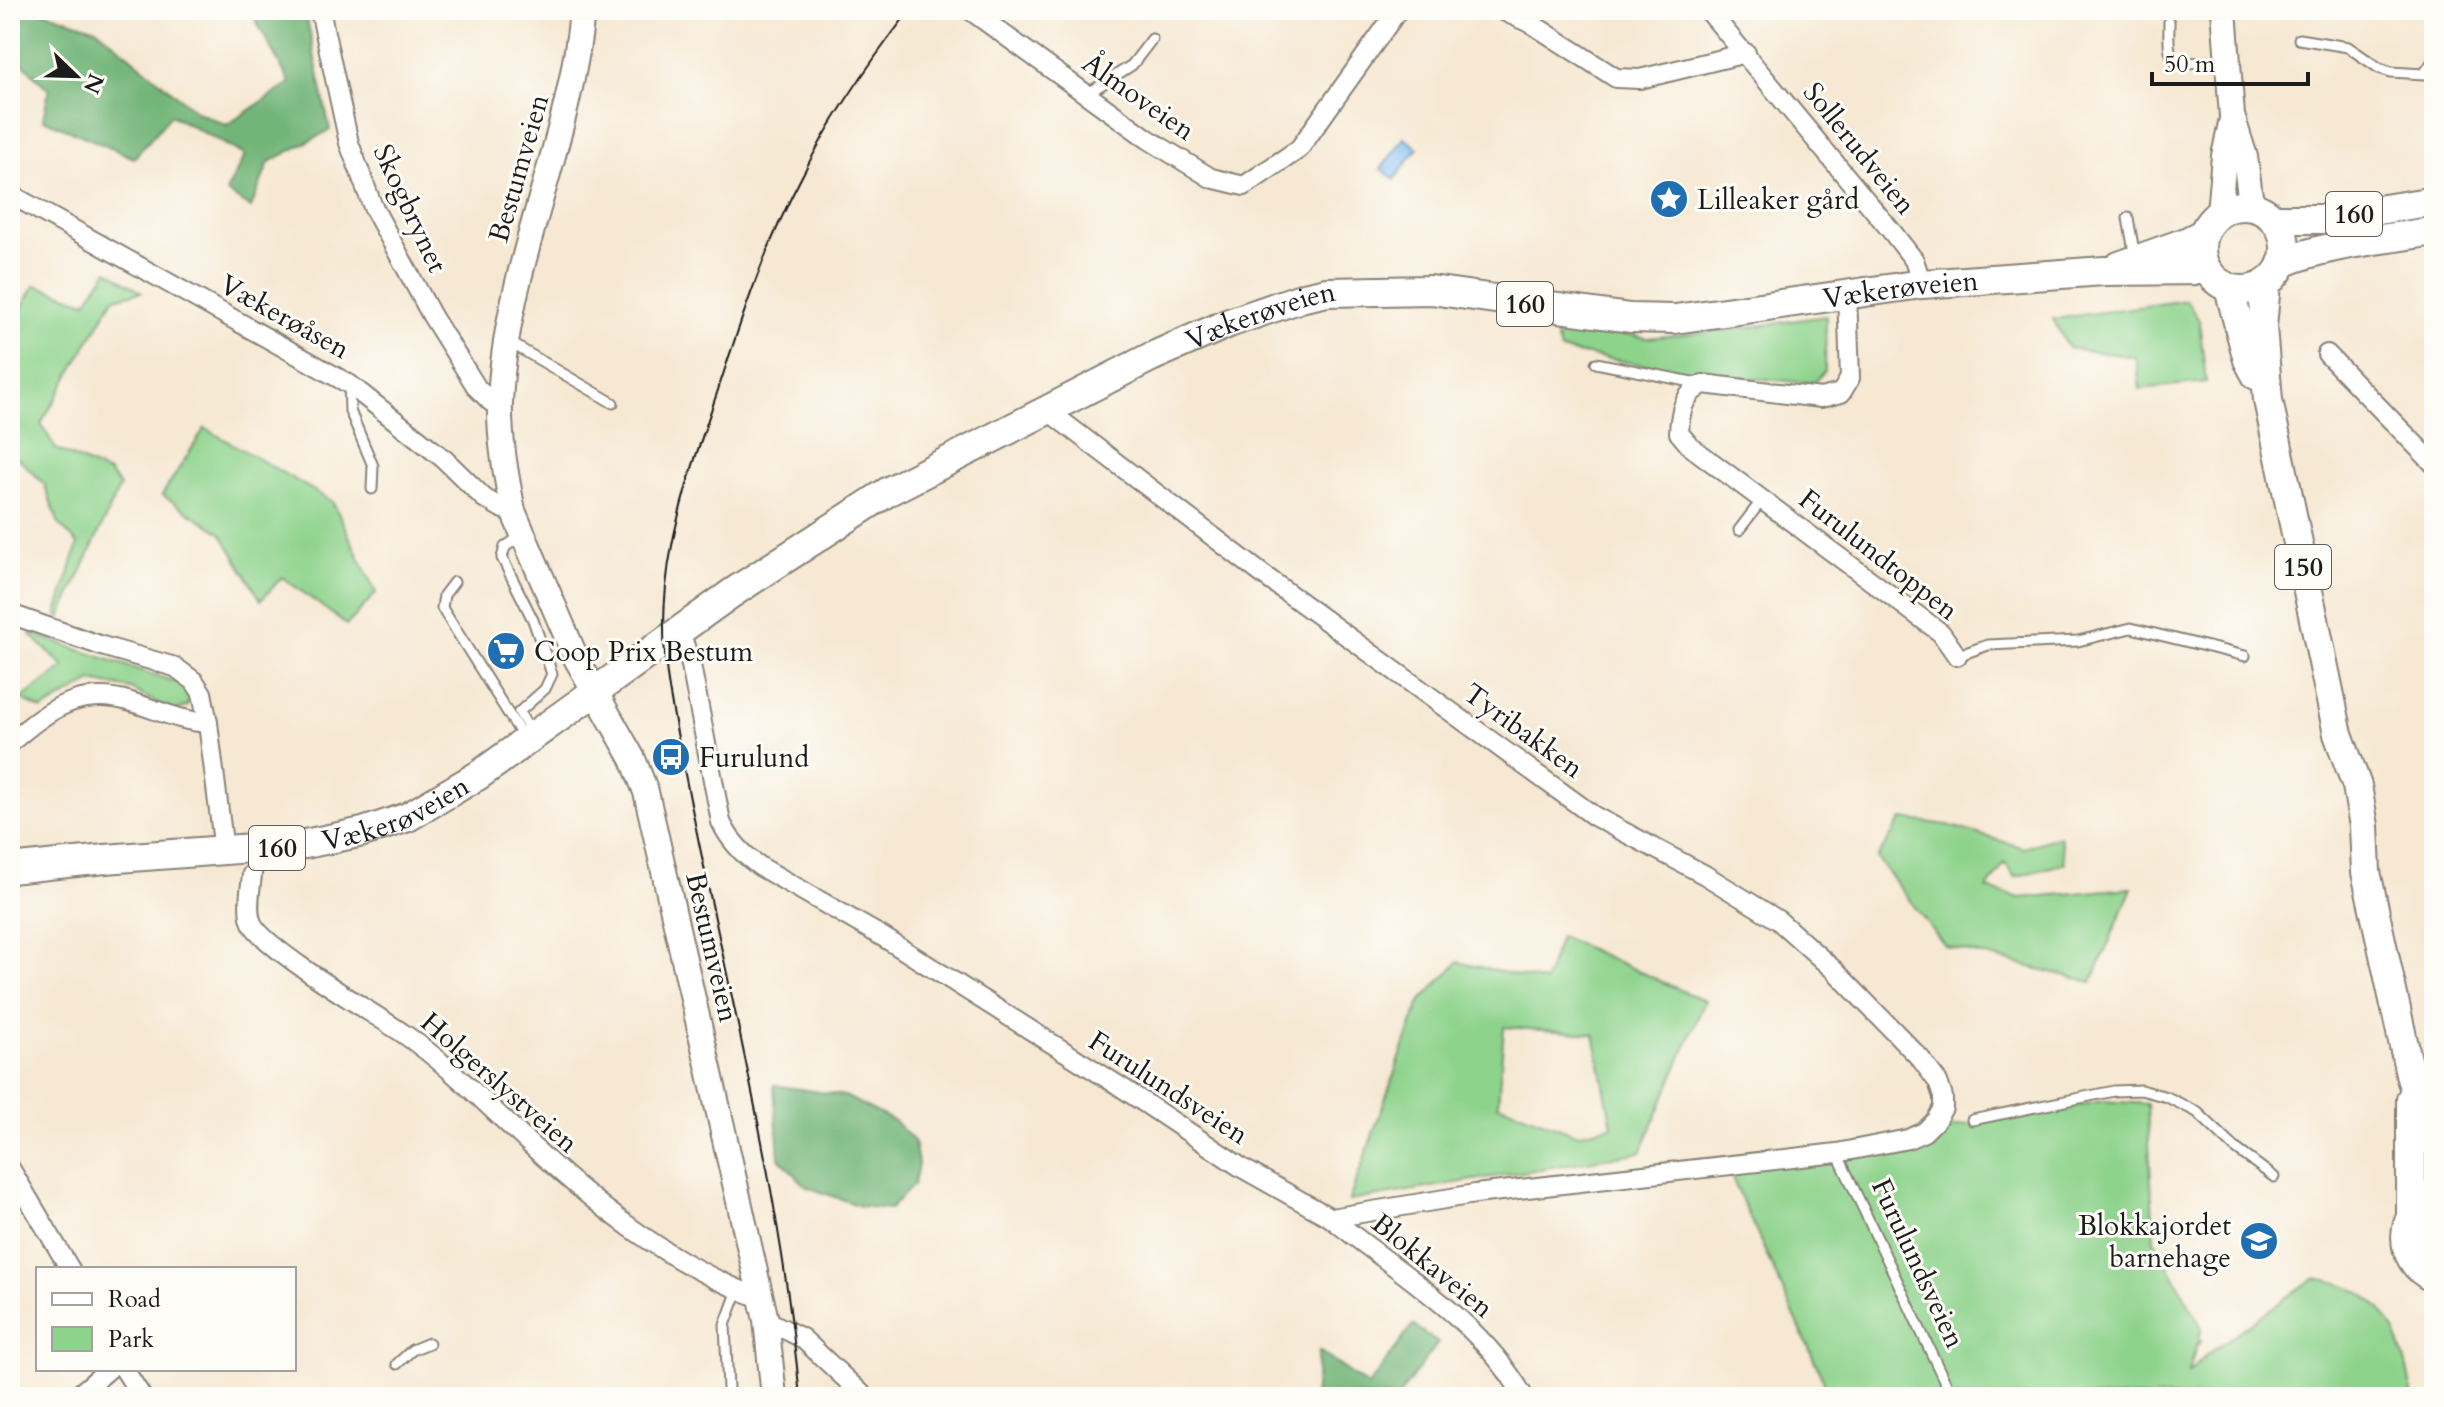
<svg xmlns="http://www.w3.org/2000/svg" width="2444" height="1407" viewBox="0 0 2444 1407" font-family="Cardo,serif">
  <style>
    .green { fill: #8ed38c; stroke: #557854; stroke-width: 2; fill-rule: evenodd }
    .forest { fill: #72b578; stroke: #47684a; stroke-width: 2 }
    .water { fill: #7dbdf1; stroke: #4c6c86; stroke-width: 2 }
    .lines { fill: none; stroke-linecap: round; stroke-linejoin: round }
    .lane-casing { stroke: #898277; stroke-width: 13 }
    .street-casing { stroke: #898277; stroke-width: 22 }
    .secondary-casing { stroke: #898277; stroke-width: 28 }
    .primary-casing { stroke: #898277; stroke-width: 32 }
    .highway-casing { stroke: #898277; stroke-width: 36 }
    .lane { stroke: #fff; stroke-width: 9 }
    .street { stroke: #fff; stroke-width: 18 }
    .secondary { stroke: #fff; stroke-width: 24 }
    .primary { stroke: #fff; stroke-width: 28 }
    .highway { stroke: #fff; stroke-width: 32 }
    .tram { stroke: #1c1c1c; stroke-width: 2 }
    .labels { text-anchor: middle; stroke-width: 6; stroke-linejoin: round; paint-order: stroke }
    .shield { fill: #fdfcf7; stroke: #605f5e; stroke-width: 2 }
    .shield-label { font-size: 26px; font-weight: bold; fill: #1c1c1c }
    .street-label { font-size: 28px; fill: #1c1c1c; stroke: #fdfcf7 }
    .poi-label { font-size: 28px; fill: #1c1c1c; stroke: #fdfcf7; text-anchor: start }
  </style>
  <rect width="100%" height="100%" fill="#fdfcf7"/>
  <filter id="ink" filterUnits="userSpaceOnUse"><feTurbulence type="fractalNoise" baseFrequency=".0125" numOctaves="2"/><feDisplacementMap in="SourceGraphic" scale="16" xChannelSelector="R" yChannelSelector="G"/><feConvolveMatrix kernelMatrix="1 2 1 2 8 2 1 2 1" color-interpolation-filters="sRGB"/></filter>
  <filter id="wash" filterUnits="userSpaceOnUse"><feTurbulence type="fractalNoise" baseFrequency=".006" numOctaves="4" result="noise"/><feDisplacementMap in="SourceGraphic" scale="32" xChannelSelector="R" yChannelSelector="G"/><feGaussianBlur stdDeviation="1.8" result="paint"/><feColorMatrix in="noise" values="0 0 0 0 0 0 0 0 0 0 0 0 0 0 0 0 0 1.4 0 .05"/><feComposite in="paint" operator="in"/></filter>
  <g filter="url(#wash)">
    <rect width="100%" height="100%" fill="#f6e8d2"/>
    <g class="green">
      <path d="M108,270L141,292L114,298L41,424L56,449L109,473L120,486L60,618L57,613L78,544L59,524L44,484L19,459L10,455V328L35,285L86,302Z"/>
      <path d="M2186,300L2199,320L2206,382L2140,389L2136,357L2068,348L2053,319Z"/>
      <path d="M1826,316L1825,371L1814,383L1694,374L1560,350L1551,320L1647,338L1736,329Z"/>
      <path d="M205,428L333,502L376,593L347,625L282,577L261,600L221,533L162,495Z"/>
      <path d="M29,633L178,683L190,692L188,706L173,712L131,689L92,681L42,710L21,699L64,667Z"/>
      <path d="M1902,819L1948,825L2024,848L2060,836L2065,863L2015,877L2005,863L1987,889L2020,898L2132,888L2092,982L1945,946L1877,858Z"/>
      <path d="M1560,936L1705,1001L1641,1152L1349,1201L1420,1002L1458,962L1545,982ZM1504,1027L1594,1034L1612,1126L1576,1134L1498,1104Z"/>
      <path d="M2103,1101L2147,1104L2154,1239L2202,1328L2199,1339L2201,1342L2197,1344L2188,1373L2206,1355L2314,1278C2386,1287 2401,1333 2413,1397H1831L1727,1167Z"/>
    </g>
    <g class="forest">
      <path d="M10,10H39L97,29L197,112L227,125L290,83L250,10H305L330,130L269,162L251,208L226,192L245,155L171,115L134,158L43,119L49,90L10,50Z"/>
      <path d="M774,1085L845,1096L894,1121L914,1141L918,1164L914,1184L890,1209L860,1206L807,1187L779,1158Z"/>
      <path d="M1413,1325L1438,1343L1398,1397H1314L1319,1351L1368,1386Z"/>
    </g>
    <path class="water" d="M1404,138L1418,148L1395,179L1381,169Z"/>
  </g>
  <g filter="url(#ink)">
    <g class="lines">
      <g class="lane-casing">
        <g id="lane">
          <path d="M2169,22C2169,36 2167,54 2176,63L2225,62"/>
          <path d="M2299,39L2348,47L2379,68L2391,72L2424,74L2434,59"/>
          <path d="M1087,94L1132,65L1152,39"/>
          <path d="M2128,218L2135,257"/>
          <path d="M509,342L613,403"/>
          <path d="M1596,363L1702,384"/>
          <path d="M349,384L350,411L373,466L372,489"/>
          <path d="M1739,530L1762,500"/>
          <path d="M522,535L505,547L502,558L533,620L552,674L545,689L519,712L532,734"/>
          <path d="M454,582L444,595L442,608L525,740"/>
          <path d="M1957,656L1988,645L2078,641L2131,628L2245,656"/>
          <path d="M1972,1120L2114,1091L2141,1090L2167,1097L2197,1112L2235,1148L2274,1177"/>
          <path d="M1837,1153L1952,1397"/>
          <path d="M397,1364L412,1350L429,1343"/>
          <path d="M728,1389L725,1325L738,1290"/>
        </g>
      </g>
      <g class="street-casing">
        <g id="street">
          <path d="M320,10L349,143L373,207L432,316L477,388L491,402L500,405"/>
          <path d="M970,10L1148,139L1211,178L1244,186L1299,149L1398,10"/>
          <path d="M1501,10L1532,24L1616,78L1640,79L1746,53"/>
          <path d="M1708,10L1893,233L1914,260L1922,284"/>
          <path d="M10,194L349,384L444,459L484,498L503,509L513,511"/>
          <path d="M1847,293L1850,378L1841,393L1821,398L1703,384C1683,395 1680,411 1679,433L1690,446L1941,633L1957,656"/>
          <path d="M2327,354L2434,464"/>
          <path d="M10,614L102,646L175,667L194,681L202,693L208,723L224,851"/>
          <path d="M680,631L691,665L721,822C730,841 743,855 761,867L883,937L1124,1089L1242,1168L1331,1218L1475,1194L1837,1153L1908,1139L1924,1132L1936,1120L1943,1108V1097L1938,1082L1920,1058L1835,971L1778,920L1705,875L1594,816L1266,577L1047,410"/>
          <path d="M10,743C47,710 80,686 131,702C158,710 180,721 208,723"/>
          <path d="M252,874C251,888 246,909 252,923C264,949 375,1014 404,1034C446,1063 481,1099 519,1134C589,1200 669,1265 760,1298"/>
          <path d="M10,1168L70,1269"/>
          <path d="M1331,1218C1399,1273 1479,1319 1524,1397"/>
          <path d="M766,1320L802,1338L865,1397"/>
          <path d="M124,1369L142,1397"/>
          <path d="M76,1397L109,1369"/>
          <path d="M407,1397H408"/>
        </g>
      </g>
      <g class="secondary-casing">
        <g id="secondary">
          <path d="M582,10C571,144 505,267 500,402C499,438 506,476 513,511L576,658L633,759L646,792L766,1320L774,1397"/>
          <path d="M2224,10L2232,116L2245,157L2250,196L2256,209"/>
          <path d="M2219,213L2224,156L2232,119"/>
        </g>
      </g>
      <g class="primary-casing">
        <g id="primary">
          <circle cx="2243" cy="248" r="42"/>
          <path d="M2273,219H2322L2434,201"/>
          <path d="M2282,263C2329,243 2384,240 2434,231"/>
          <path d="M2119,266L2186,242L2204,233"/>
          <path d="M2266,284L2262,327L2268,400L2338,734L2357,786L2364,826L2366,872L2411,1078L2434,1142"/>
          <path d="M2229,288L2248,360L2256,375"/>
          <path id="s1" d="M10,869L105,859L305,844L363,832L408,817L479,775L732,593L889,491L1151,357L1229,323L1304,297L1327,292L1431,290L1630,318L1675,319L1922,284L2104,271L2206,270"/>
          <path d="M2411,1099V1219"/>
        </g>
      </g>
      <g class="highway-casing">
        <path id="highway" d="M2434,1196C2401,1214 2398,1259 2434,1276"/>
      </g>
      <use href="#lane" class="lane"/>
      <use href="#street" class="street"/>
      <use href="#secondary" class="secondary"/>
      <use href="#primary" class="primary"/>
      <use href="#highway" class="highway"/>
      <path class="tram" d="M800,1397C778,1157 710,926 669,689C651,581 683,493 717,393C741,320 765,246 801,178C831,118 869,63 910,10"/>
    </g>
  </g>
  <defs>
    <g id="sight-disc" transform="scale(2)"><circle r="9.5" fill="#1f6fb2" stroke="#fdfcf7"/><path d="M0-6L1.8-2.2L6-1.7L2.9 1.2L3.7 5.4L0 3.3L-3.7 5.4L-2.9 1.2L-6-1.7L-1.8-2.2Z" fill="#fff"/></g>
    <g id="supermarket-disc" transform="scale(2)"><circle r="9.5" fill="#1f6fb2" stroke="#fdfcf7"/><path d="M-6-5.5h2.5l.6 2H6L4.5 2H-2.5L-4.4-4H-6ZM-1.5 3.2a1.3 1.3 0 1 0 .1 0ZM3 3.2a1.3 1.3 0 1 0 .1 0Z" fill="#fff"/></g>
    <g id="bus-disc" transform="scale(2)"><circle r="9.5" fill="#1f6fb2" stroke="#fdfcf7"/><path d="M-5-6H5V4H4V6H2V4H-2V6H-4V4H-5ZM-3.5-4V0h7V-4ZM-3.5 1.2v1.5H-2V1.2ZM2 1.2v1.5H3.5V1.2Z" fill="#fff"/></g>
    <g id="school-disc" transform="scale(2)"><circle r="9.5" fill="#1f6fb2" stroke="#fdfcf7"/><path d="M0-5L7-2L0 1L-7-2ZM-4 1L0 2.5L4 1V4Q0 6-4 4Z" fill="#fff"/></g>
  </defs>
  <g fill-rule="evenodd">
    <use href="#sight-disc" x="1669" y="199"/>
    <use href="#supermarket-disc" x="506" y="651"/>
    <use href="#bus-disc" x="671" y="757"/>
    <use href="#school-disc" x="2259" y="1241"/>
  </g>
  <g class="labels">
    <g class="shield">
      <rect x="2326" y="192" width="56" height="44" rx="6"/>
      <rect x="1497" y="282" width="56" height="44" rx="6"/>
      <rect x="2275" y="545" width="56" height="44" rx="6"/>
      <rect x="249" y="826" width="56" height="44" rx="6"/>
    </g>
    <g class="shield-label">
      <text x="2354" y="223">160</text>
      <text x="1525" y="313">160</text>
      <text x="2303" y="576">150</text>
      <text x="277" y="857">160</text>
    </g>
    <g class="street-label">
      <text transform="translate(1139 96) rotate(35)" y="10">Ålmoveien</text>
      <text transform="translate(1860 148) rotate(51)" y="10">Sollerudveien</text>
      <text transform="translate(518 168) rotate(-74)" y="10">Bestumveien</text>
      <text transform="translate(411 208) rotate(65)" y="10">Skogbrynet</text>
      <text dy="10" stroke="none"><textPath href="#s1" startOffset="2044">Vækerøveien</textPath></text>
      <text transform="translate(285 316) rotate(29)" y="10">Vækerøåsen</text>
      <text dy="10" stroke="none"><textPath href="#s1" startOffset="1396">Vækerøveien</textPath></text>
      <text transform="translate(1879 554) rotate(38)" y="10">Furulundtoppen</text>
      <text transform="translate(1524 730) rotate(36)" y="10">Tyribakken</text>
      <text dy="10" stroke="none"><textPath href="#s1" startOffset="392">Vækerøveien</textPath></text>
      <text transform="translate(713 947) rotate(77)" y="10">Bestumveien</text>
      <text transform="translate(500 1082) rotate(41)" y="10">Holgerslystveien</text>
      <text transform="translate(1169 1087) rotate(33)" y="10">Furulundsveien</text>
      <text transform="translate(1919 1263) rotate(65)" y="10">Furulundsveien</text>
      <text transform="translate(1433 1265) rotate(39)" y="10">Blokkaveien</text>
    </g>
    <g class="poi-label">
      <text x="1697" y="209">Lilleaker gård</text>
      <text x="534" y="661">Coop Prix Bestum</text>
      <text x="699" y="767">Furulund</text>
      <text x="2231" y="1235" text-anchor="end">Blokkajordet<tspan x="2231" dy="32">barnehage</tspan></text>
    </g>
  </g>
  <rect width="2444" height="1407" fill="none" stroke="#fdfcf7" stroke-width="40"/>
  <rect x="36" y="1267" width="260" height="104" fill="#fdfcf7" stroke="#a3a29f" stroke-width="2"/>
  <rect x="52" y="1293" width="40" height="12" fill="#ffffff" stroke="#a3a29f" stroke-width="2"/>
  <text x="108" y="1307" font-size="24" fill="#1c1c1c">Road</text>
  <rect x="52" y="1327" width="40" height="24" fill="#8ed38c" stroke="#a3a29f" stroke-width="2"/>
  <text x="108" y="1347" font-size="24" fill="#1c1c1c">Park</text>
  <g transform="translate(76 76) rotate(113)" stroke="#fdfcf7" stroke-width="6" paint-order="stroke">
  <path d="M0-6L14 30L0 20L-14 30Z" fill="#1c1c1c"/>
  <text y="-12" font-size="22" font-weight="bold" text-anchor="middle" fill="#1c1c1c">N</text>
  </g>
  <path d="M2152 72v12h156v-12" fill="none" stroke="#1c1c1c" stroke-width="4"/>
  <text x="2164" y="72" font-size="24" fill="#1c1c1c" stroke="#fdfcf7" stroke-width="6" paint-order="stroke">50 m</text>
</svg>
